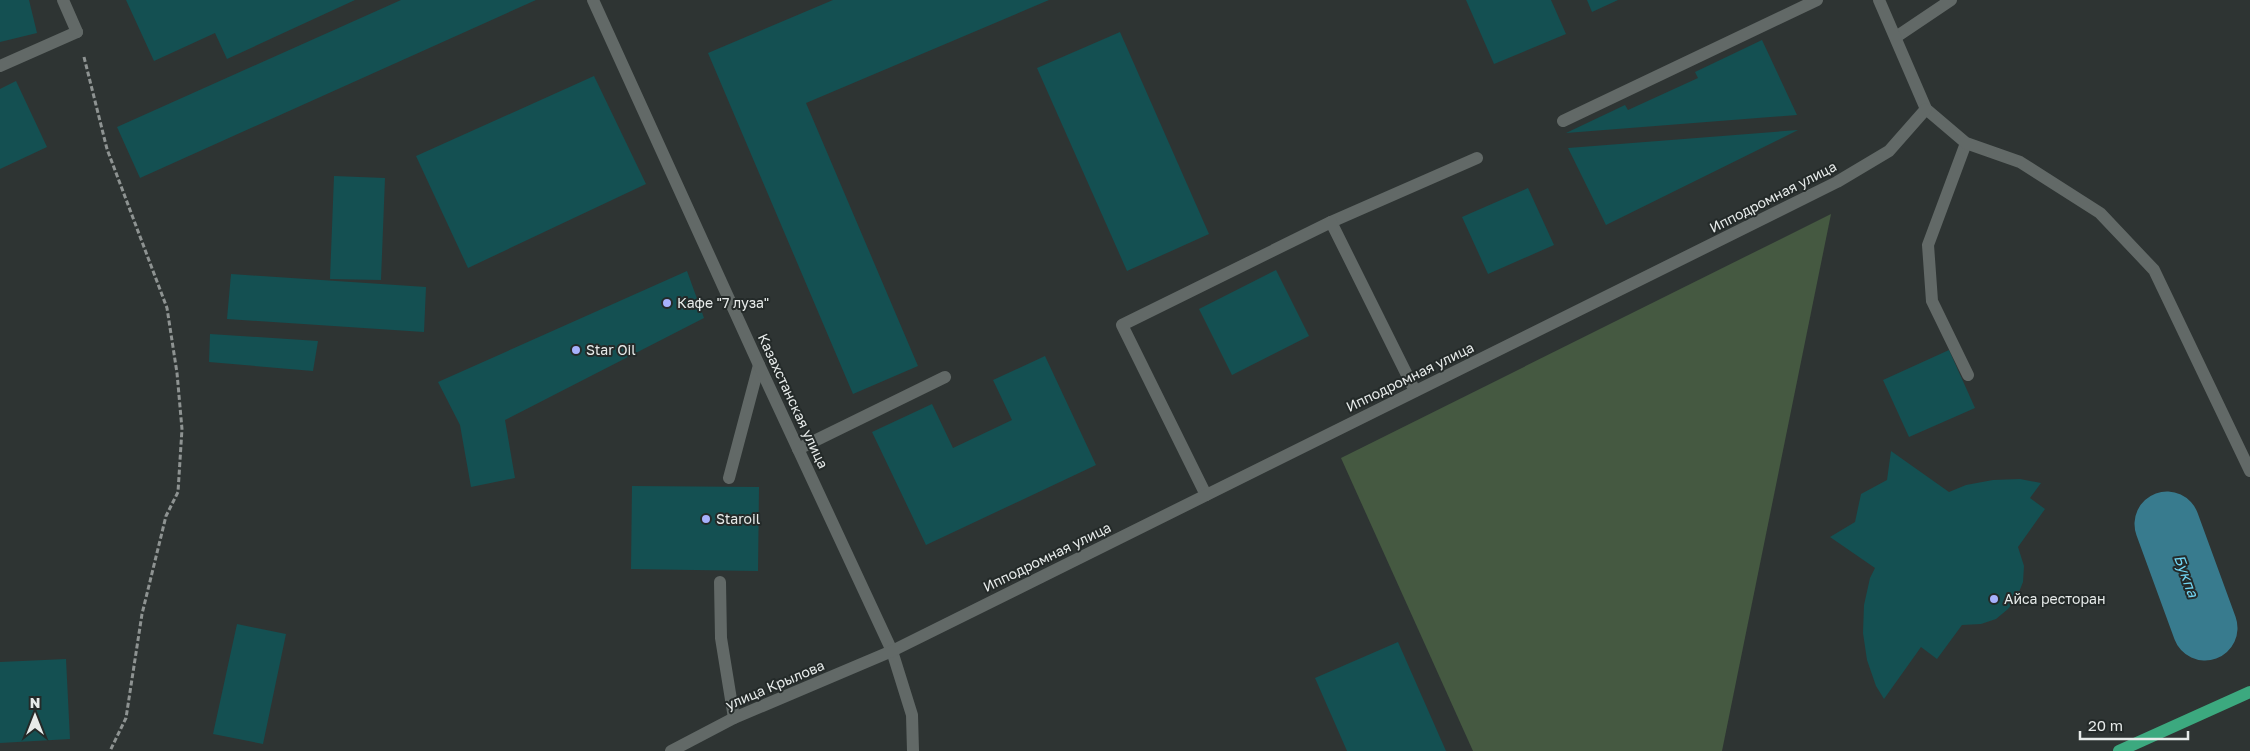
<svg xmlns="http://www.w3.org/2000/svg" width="2250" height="751" viewBox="0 0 2250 751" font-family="'Golos Text',sans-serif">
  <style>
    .green { fill: #455941 }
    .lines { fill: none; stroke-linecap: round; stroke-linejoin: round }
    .river { stroke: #387b8e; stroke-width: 65 }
    .building { fill: #145052 }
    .path { stroke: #8e9392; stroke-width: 3; stroke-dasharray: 5 2.5; stroke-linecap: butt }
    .service { stroke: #626967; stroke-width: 12 }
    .minor { stroke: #626967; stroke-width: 12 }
    .tertiary { stroke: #626967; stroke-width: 12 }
    .primary { stroke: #3ca97f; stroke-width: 12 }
    .poi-dot { fill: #a7b1fc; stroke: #242a29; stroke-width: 2 }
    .labels { text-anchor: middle; stroke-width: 4; stroke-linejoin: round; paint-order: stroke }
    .street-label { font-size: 14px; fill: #e7ebea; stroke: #242a29 }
    .poi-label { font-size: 14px; fill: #e7ebea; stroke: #242a29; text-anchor: start }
    .water-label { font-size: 15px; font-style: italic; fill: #72d7f5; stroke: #242a29 }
  </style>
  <rect width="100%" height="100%" fill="#2e3433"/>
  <path class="green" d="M1831,214L1722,751H1473L1341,458Z"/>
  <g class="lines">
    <path class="river" d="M2167,524L2205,628"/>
  </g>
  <g class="building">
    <path d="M0,0H29L37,33L0,42Z"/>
    <path d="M126,0H355L227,59L215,33L154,61Z"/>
    <path d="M401,0H536L140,178L117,127Z"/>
    <path d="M833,0H1049L806,103L918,366L853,394L708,53Z"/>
    <path d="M1466,0H1551L1566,34L1494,64Z"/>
    <path d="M1587,0H1618L1592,12Z"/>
    <path d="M1120,32L1209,234L1127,271L1037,68Z"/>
    <path d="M1762,40L1797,115L1566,133L1625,105L1628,110L1698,78L1695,72Z"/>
    <path d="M594,76L646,184L468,268L416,156Z"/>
    <path d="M16,81L47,147L0,169V89Z"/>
    <path d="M1798,130L1606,225L1568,148Z"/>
    <path d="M334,176L385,178L381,280L330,279Z"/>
    <path d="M1528,188L1554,245L1488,274L1462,217Z"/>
    <path d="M1276,270L1309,336L1232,375L1199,309Z"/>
    <path d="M687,271L704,318L505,420L515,478L471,487L460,425L438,382Z"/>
    <path d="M231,274L426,287L424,332L227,319Z"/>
    <path d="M210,334L318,341L313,371L209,362Z"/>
    <path d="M1949,350L1975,408L1909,437L1883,380Z"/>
    <path d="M1045,356L1096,465L926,545L872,432L932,404L953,448L1012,420L993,380Z"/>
    <path d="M1891,451L1949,492L1966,485L1993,480L2020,479L2041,483L2030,498L2045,509L2018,547L2024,566L2023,582L2017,597L2008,609L1996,619L1981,624L1962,625L1937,659L1921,647L1884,699L1876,686L1867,660L1863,633L1864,605L1870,578L1875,568L1830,537L1855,522L1861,494L1887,480Z"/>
    <path d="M632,486L759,487L758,571L631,569Z"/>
    <path d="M237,624L286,634L263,744L213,734Z"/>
    <path d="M1398,642L1446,751H1347L1315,678Z"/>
    <path d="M66,659L70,739L0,743V662Z"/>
  </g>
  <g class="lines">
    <path class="path" d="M84,57L107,149L167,308L177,373L182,429L178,492L166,516L142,614L126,718L110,751"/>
    <g class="service">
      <path d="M1896,37L1951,0"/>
      <path d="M0,66L77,32"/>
      <path d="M1563,121L1817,0"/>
      <path d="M1966,143L1928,245L1932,301L1968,375"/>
      <path d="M1331,222L1477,158"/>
      <path d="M798,449L945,377"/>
      <path d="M729,478L759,365"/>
      <path d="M1206,495L1122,325L1331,222L1415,391"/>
      <path d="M720,582L721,638L734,718"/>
    </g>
    <g class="minor">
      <path d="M63,0L77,32"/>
      <path d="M593,0L759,365L892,651L912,715L913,751"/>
    </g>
    <g class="tertiary">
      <path d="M1879,0L1926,109L1966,143L2020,162L2100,213L2154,270L2250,471"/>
      <path d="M671,751L734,718L892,651L1837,182L1889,151L1926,109"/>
    </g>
    <path class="primary" d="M2119,751L2250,692"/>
  </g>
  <g class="poi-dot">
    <circle cx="667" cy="303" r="5"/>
    <circle cx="576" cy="350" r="5"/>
    <circle cx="706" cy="519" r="5"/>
    <circle cx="1994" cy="599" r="5"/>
  </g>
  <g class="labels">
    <g class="street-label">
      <text transform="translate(1773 197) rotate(-27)" y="5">Ипподромная улица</text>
      <text transform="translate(1410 377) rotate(-26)" y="5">Ипподромная улица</text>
      <text transform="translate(793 401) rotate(65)" y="5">Казахстанская улица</text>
      <text transform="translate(1047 557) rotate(-26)" y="5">Ипподромная улица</text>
      <text transform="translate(775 685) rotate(-23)" y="5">улица Крылова</text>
    </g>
    <g class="poi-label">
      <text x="677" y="308">Кафе "7 луза"</text>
      <text x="586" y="355">Star Oil</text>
      <text x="716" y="524">Staroil</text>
      <text x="2004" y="604">Айса ресторан</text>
    </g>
    <g class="water-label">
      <text transform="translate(2186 576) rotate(70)" y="5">Букпа</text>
    </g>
  </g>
  <g transform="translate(35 716)" stroke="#242a29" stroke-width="4" paint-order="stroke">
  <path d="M0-4L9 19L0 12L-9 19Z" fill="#e7ebea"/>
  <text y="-8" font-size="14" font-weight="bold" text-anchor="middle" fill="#e7ebea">N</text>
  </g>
  <path d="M2080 731v8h108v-8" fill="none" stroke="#e7ebea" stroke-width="2.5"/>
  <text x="2088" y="731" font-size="15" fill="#e7ebea" stroke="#242a29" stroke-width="4" paint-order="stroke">20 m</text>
</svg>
